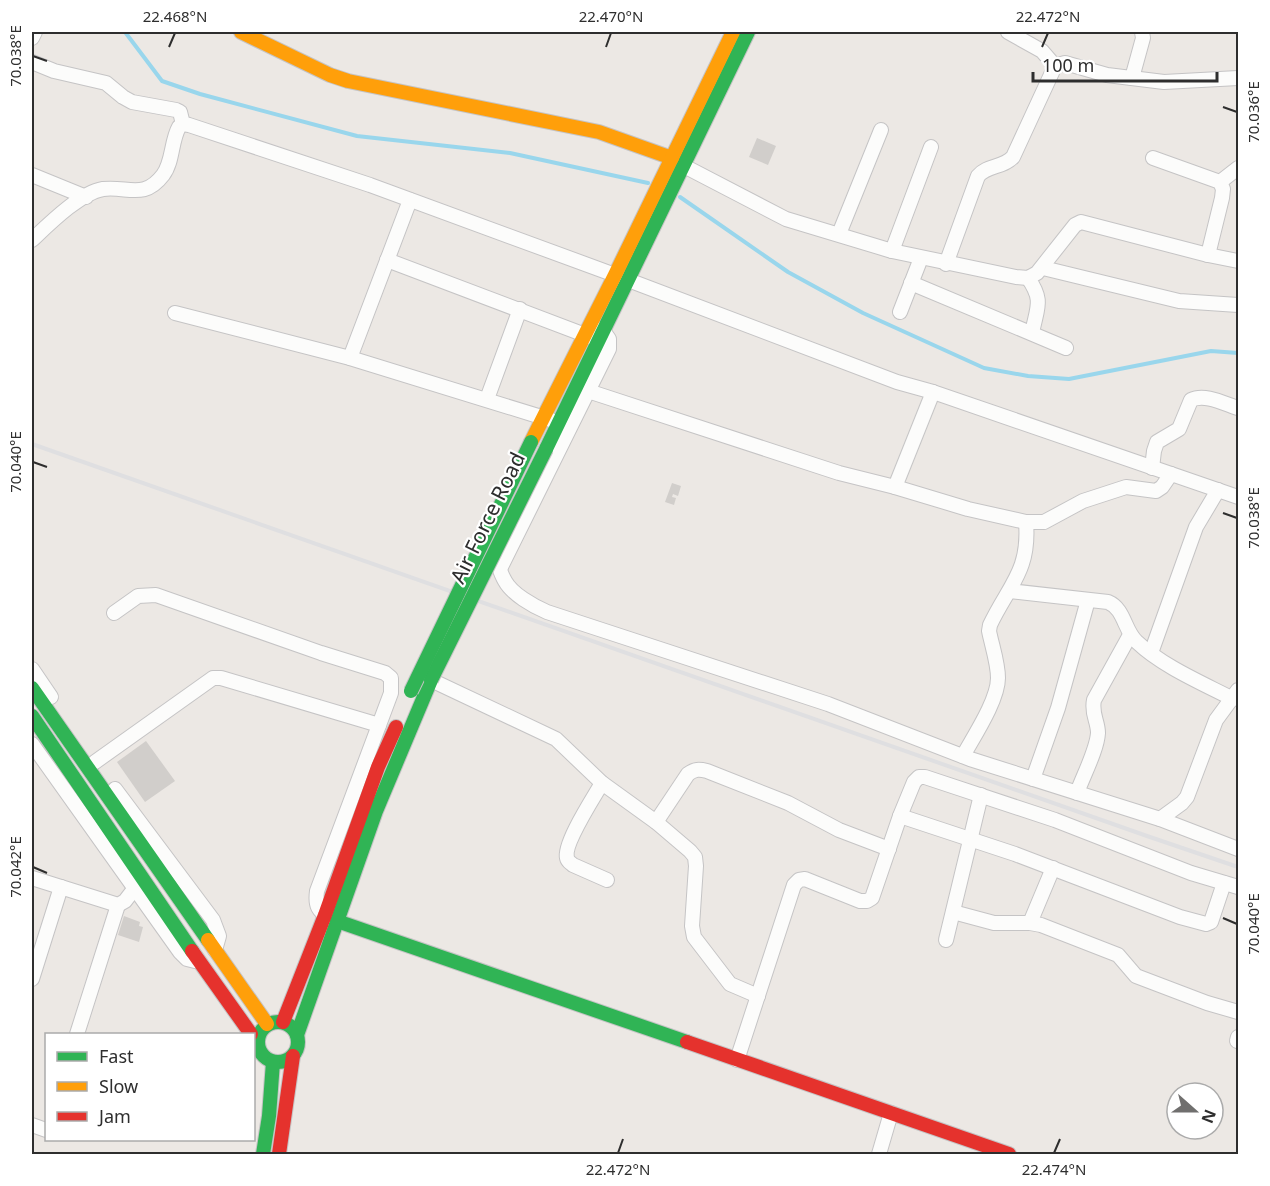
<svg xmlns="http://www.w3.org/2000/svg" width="1270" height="1186" viewBox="0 0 1270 1186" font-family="'Noto Sans',sans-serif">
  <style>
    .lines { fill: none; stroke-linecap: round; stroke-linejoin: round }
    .stream { stroke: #99d6ec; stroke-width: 4 }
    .building { fill: #d1cecb }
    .street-casing { stroke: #c5c4c5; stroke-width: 16 }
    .fast-casing { stroke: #c5c4c5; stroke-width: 16 }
    .slow-casing { stroke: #c5c4c5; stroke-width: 16 }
    .jam-casing { stroke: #c5c4c5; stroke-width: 16 }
    .street { stroke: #fcfcfb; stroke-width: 14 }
    .fast { stroke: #30b455; stroke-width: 14 }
    .slow { stroke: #ff9f0a; stroke-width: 14 }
    .jam { stroke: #e5322d; stroke-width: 14 }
    .rail { stroke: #dfdfe1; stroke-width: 4 }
    .fast-bridge-casing { stroke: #c5c4c5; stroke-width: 16; stroke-linecap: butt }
    .fast-bridge { stroke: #30b455; stroke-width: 14 }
    .ticks { fill: none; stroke: #2e2e2e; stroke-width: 2 }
    .labels { text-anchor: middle; stroke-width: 4.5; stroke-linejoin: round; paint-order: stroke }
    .street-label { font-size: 21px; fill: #2e2e2e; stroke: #fff }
    .neatline { fill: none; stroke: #2e2e2e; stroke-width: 2 }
    .ticks-label { font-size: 15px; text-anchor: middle; fill: #2e2e2e }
  </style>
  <rect width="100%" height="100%" fill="#ece8e4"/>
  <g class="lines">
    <g class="stream">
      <path d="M125,32L162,81L200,94L357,136L510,153L648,183"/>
      <path d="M680,197L788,272L863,313L984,368L1028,376L1069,379L1211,351L1238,353"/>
    </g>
  </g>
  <g class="building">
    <path d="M757,138L776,146L768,165L749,157Z"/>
    <path d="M672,483L681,486L678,496L673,494L672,497L676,498L674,505L665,502Z"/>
    <path d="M146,741L175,781L145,802L117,762Z"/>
    <path d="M124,916L140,922L139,926L143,927L139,942L118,935Z"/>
  </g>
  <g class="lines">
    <g class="street-casing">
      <g id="street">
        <path d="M1008,32L1042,51L1055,66"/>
        <path d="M32,38L35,32"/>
        <path d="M32,62L54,71L106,83L123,97L132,102L176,110L180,112L183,124"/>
        <path d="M1132,78L1143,38L1142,32"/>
        <path d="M1153,158L1220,182L1223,189L1222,198L1208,255"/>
        <path d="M684,166L786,219L892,251L1016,277L1028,278L1037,273L1075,225L1081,222L1208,255L1238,261"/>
        <path d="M32,175L86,197"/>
        <path d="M1220,182L1238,168"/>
        <path d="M839,234L881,130"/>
        <path d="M32,240C49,224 80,193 103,189C128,186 144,200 163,175C173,162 171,141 179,127L183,124L189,125L370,185L615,275L897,382L933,392L1238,497"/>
        <path d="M892,251L931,147"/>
        <path d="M387,260L593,338"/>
        <path d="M946,264L978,176C987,165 1003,168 1013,157L1055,66L1065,63L1107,75L1164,82L1238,78"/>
        <path d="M1043,268L1179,301L1238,305"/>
        <path d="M1028,278C1044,301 1037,307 1032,333"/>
        <path d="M911,283L1066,348"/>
        <path d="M900,312L921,258"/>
        <path d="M175,313L350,358L551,420"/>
        <path d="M350,358L410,200"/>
        <path d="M588,391L839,473L895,487L968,509L1026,522H1044L1083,501L1126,487L1156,491L1162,487L1171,474"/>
        <path d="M487,399L520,309"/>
        <path d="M1152,468L1154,451L1157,442L1179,429L1191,400C1205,393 1225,404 1238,408"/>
        <path d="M895,487L933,392"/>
        <path d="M494,554C498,563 500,573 505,581C512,594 533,606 547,612L828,704L970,759L1160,819L1238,849"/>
        <path d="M500,569L609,349V339L602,329"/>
        <path d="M1010,591L1108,602C1125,609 1124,631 1137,642C1162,666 1202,683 1233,699"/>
        <path d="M114,613L138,596L156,595L321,653L385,673L391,678V693L317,891C315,906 318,911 330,918"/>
        <path d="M1151,653L1196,527L1218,490"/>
        <path d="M32,669L51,697"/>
        <path d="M431,680L556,739L602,783L656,822L690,851L695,857L696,866L692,926L694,937L730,984L758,996"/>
        <path d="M32,744L180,952L187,959L195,961"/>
        <path d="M963,756C974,736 998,700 998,678C998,663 992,646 989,631L990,625C1009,585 1030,571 1026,522"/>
        <path d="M95,762L213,678H221L379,725"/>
        <path d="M1033,779L1058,708L1088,600"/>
        <path d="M602,783C594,797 563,844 567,858C568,862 570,862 573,865L607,880"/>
        <path d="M115,789L213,920L219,936L215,950"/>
        <path d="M1077,793C1083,776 1097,750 1098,733C1098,721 1091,714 1094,700L1130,635"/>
        <path d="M900,816L1015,854L1180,917L1206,924L1211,922L1224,883"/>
        <path d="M1160,819L1182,803L1187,797L1216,720L1238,690"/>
        <path d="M656,822L688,774C695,769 699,769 707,771L788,803L839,830L889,849"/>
        <path d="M32,878L118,905L125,901L135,888"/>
        <path d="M953,912L994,923H1030L1041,925L1118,955L1136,976L1207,1003L1238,1012"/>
        <path d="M1030,923L1053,868"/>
        <path d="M946,940L981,795"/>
        <path d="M32,979L61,887"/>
        <path d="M77,1034L118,905"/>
        <path d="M1237,1041L1238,1037"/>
        <path d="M737,1060L794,885L799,880L805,879L860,901H867L872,898L900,816L914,782L919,777H925L1055,820L1191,873L1238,887"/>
        <path d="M32,1125L46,1130"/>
        <path d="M879,1154L891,1113"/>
      </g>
    </g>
    <g class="fast-casing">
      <g id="fast">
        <path d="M546,449L748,32"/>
        <path d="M32,688L208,940"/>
        <path d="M32,716L192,951"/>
        <path d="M337,921L687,1042"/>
        <circle cx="278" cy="1042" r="20"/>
        <path d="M297,1035L376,811L431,680"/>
        <path d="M263,1154L269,1116L273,1062"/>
      </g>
    </g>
    <g class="slow-casing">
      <g id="slow">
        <path d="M241,32L330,75L348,81L599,132L672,158"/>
        <path d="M531,442L615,275L733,32"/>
        <path d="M208,940L267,1024"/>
      </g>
    </g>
    <g class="jam-casing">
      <g id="jam">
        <path d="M192,951L251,1034"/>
        <path d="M283,1022L325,915L378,767L396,727"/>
        <path d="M687,1042L1009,1154"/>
        <path d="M279,1154L293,1056"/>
      </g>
    </g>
    <use href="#street" class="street"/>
    <use href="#fast" class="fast"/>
    <use href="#slow" class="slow"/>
    <use href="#jam" class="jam"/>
    <path class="rail" d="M32,444L1147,836L1238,867"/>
    <g class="fast-bridge-casing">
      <g id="fast-bridge">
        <path d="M431,680L546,449"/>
        <path d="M411,691L531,442"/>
      </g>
    </g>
    <use href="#fast-bridge" class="fast-bridge"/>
  </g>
  <path class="ticks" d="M169,47L175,33M606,47L611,33M1042,47L1048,33M33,56L47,61M1223,107L1237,112M33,462L47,467M1223,513L1237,518M33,867L47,873M1223,918L1237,924M618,1153L623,1139M1054,1153L1060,1139"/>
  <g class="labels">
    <g class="street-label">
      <text transform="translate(488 518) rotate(-64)" y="7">Air Force Road</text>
    </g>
  </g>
  <rect width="1270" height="1186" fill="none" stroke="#ffffff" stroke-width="66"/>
  <rect x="45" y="1033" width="210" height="108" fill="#ffffff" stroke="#ababab" stroke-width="1.5"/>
  <rect x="57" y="1052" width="30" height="9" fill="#30b455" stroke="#ababab" stroke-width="1.5"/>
  <text x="99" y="1063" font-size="18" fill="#2e2e2e">Fast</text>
  <rect x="57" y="1082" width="30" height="9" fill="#ff9f0a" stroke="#ababab" stroke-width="1.5"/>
  <text x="99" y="1093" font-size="18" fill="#2e2e2e">Slow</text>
  <rect x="57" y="1112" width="30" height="9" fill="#e5322d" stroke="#ababab" stroke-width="1.5"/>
  <text x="99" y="1123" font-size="18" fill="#2e2e2e">Jam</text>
  <g transform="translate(1195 1111) rotate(111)"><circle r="28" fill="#ffffff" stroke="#ababab" stroke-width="1.5"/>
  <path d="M0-4.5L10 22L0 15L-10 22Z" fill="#706f6e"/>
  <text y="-9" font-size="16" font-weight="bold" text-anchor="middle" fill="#2e2e2e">N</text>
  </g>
  <path d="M1033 72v9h184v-9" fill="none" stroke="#2e2e2e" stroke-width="3"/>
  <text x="1042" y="72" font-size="18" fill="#2e2e2e" stroke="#ffffff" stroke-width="4.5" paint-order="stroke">100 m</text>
  <rect x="33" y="33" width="1204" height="1120" class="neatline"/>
  <g class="ticks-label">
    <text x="175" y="22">22.468°N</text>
    <text x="611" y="22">22.470°N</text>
    <text x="1048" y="22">22.472°N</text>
    <text transform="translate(16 56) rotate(-90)" y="5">70.038°E</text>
    <text transform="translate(1254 112) rotate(-90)" y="5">70.036°E</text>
    <text transform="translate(16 462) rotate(-90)" y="5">70.040°E</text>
    <text transform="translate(1254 518) rotate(-90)" y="5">70.038°E</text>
    <text transform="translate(16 867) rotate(-90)" y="5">70.042°E</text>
    <text transform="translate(1254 924) rotate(-90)" y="5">70.040°E</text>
    <text x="618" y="1175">22.472°N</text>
    <text x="1054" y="1175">22.474°N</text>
  </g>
</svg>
